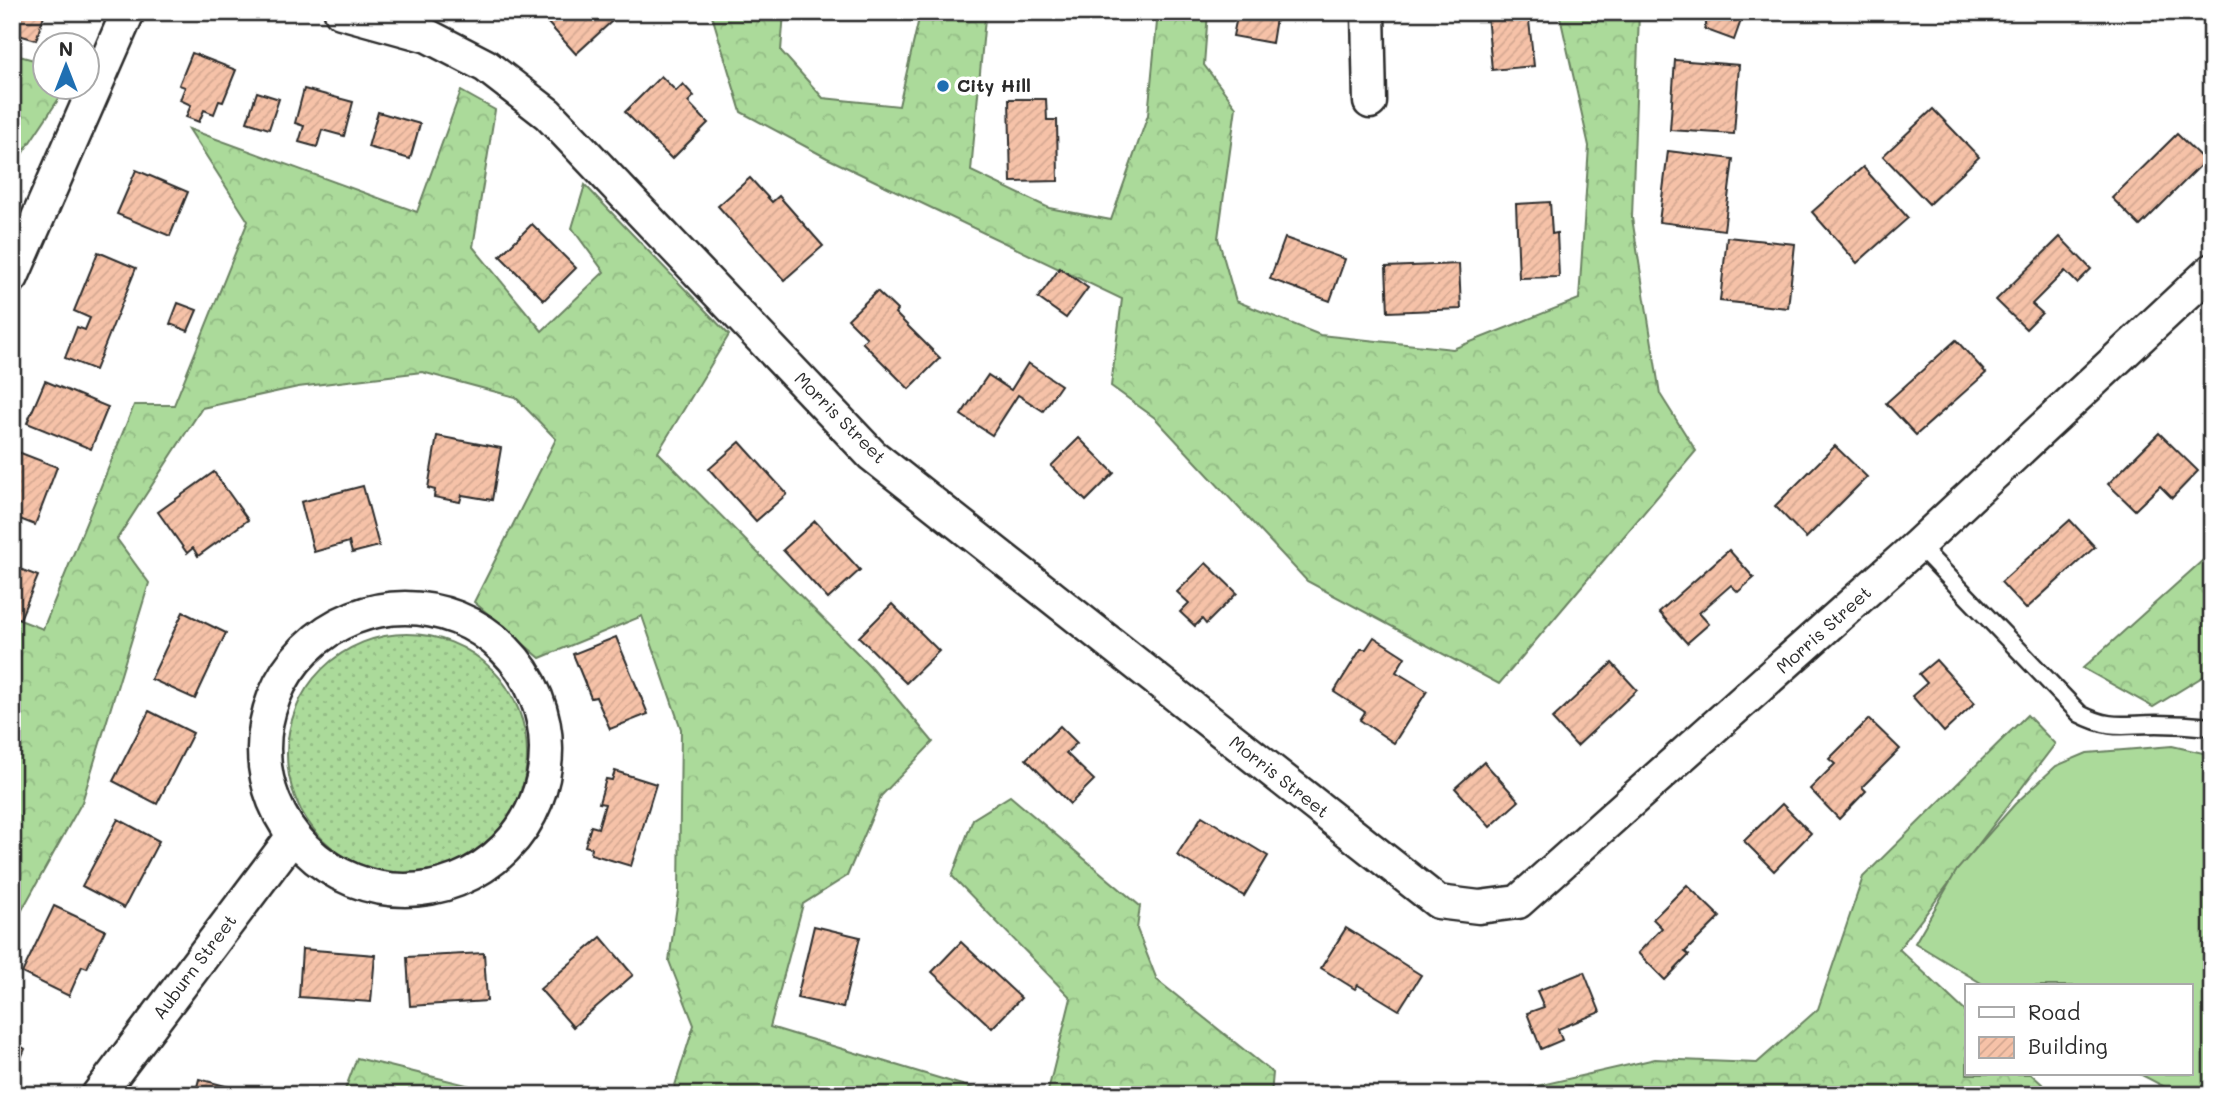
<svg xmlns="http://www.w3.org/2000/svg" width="2224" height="1107" viewBox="0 0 2224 1107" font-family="Mali,sans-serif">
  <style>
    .grass { fill: url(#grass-dots); stroke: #6b8262; stroke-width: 2 }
    .forest { fill: url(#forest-crowns); stroke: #6b8262; stroke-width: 2 }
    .garden { fill: #abda9a; stroke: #6b8262; stroke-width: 2 }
    .building { fill: url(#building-hatch); stroke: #2b2b2b; stroke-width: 2 }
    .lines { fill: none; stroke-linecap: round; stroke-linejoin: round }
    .service-casing { stroke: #2b2b2b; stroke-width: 21 }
    .minor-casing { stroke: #2b2b2b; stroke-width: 37 }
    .service { stroke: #fff; stroke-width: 16 }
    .minor { stroke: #fff; stroke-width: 32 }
    .poi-dot { fill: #1f6fb2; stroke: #fff; stroke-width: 2.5 }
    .labels { text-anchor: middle; stroke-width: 7; stroke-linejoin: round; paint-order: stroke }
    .poi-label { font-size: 18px; font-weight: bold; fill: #2b2b2b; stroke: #fff; text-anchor: start }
    .street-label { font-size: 18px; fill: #2b2b2b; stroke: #fff }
  </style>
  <defs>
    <pattern id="grass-dots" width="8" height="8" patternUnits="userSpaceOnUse" patternTransform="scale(1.75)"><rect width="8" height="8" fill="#abda9a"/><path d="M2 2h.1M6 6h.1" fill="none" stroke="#93bb85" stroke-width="1.8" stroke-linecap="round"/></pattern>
    <pattern id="forest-crowns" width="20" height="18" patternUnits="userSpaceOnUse" patternTransform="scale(1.75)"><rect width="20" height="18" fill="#abda9a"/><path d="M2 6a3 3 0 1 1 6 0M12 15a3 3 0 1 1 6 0" fill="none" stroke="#93bb85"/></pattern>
    <pattern id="building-hatch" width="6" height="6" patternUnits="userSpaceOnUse" patternTransform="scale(1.75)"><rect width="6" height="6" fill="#f6c2a8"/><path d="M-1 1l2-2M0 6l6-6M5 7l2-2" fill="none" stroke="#d3a791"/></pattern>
  </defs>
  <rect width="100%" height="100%" fill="#fff"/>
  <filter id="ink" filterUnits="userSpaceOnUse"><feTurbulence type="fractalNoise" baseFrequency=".0143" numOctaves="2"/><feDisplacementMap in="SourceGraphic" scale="14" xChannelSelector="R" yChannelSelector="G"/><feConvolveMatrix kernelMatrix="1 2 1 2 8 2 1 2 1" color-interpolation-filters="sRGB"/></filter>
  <g filter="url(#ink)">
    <circle class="grass" cx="407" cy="754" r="120"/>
    <g class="forest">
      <path d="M711,12H784L781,51L823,98L899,106L920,14L985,18L971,171L1049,208L1111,220L1148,115L1158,12H1208L1204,65L1236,107L1218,238L1236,301L1320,335L1453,349L1579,299L1589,146L1559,12H1639L1632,218L1660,394L1696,451L1499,684L1307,581L1155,418L1111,386L1122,299L827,158L741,112Z"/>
      <path d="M12,54L45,63L46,88H66L18,160L12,158Z"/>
      <path d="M461,91L495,110L473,247L542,331L604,272L572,228L585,185L729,335L658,452L870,666L933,742L881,796L847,876L803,904L770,1027L995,1095H672L694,1025L669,961L679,892L681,729L642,616L540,658L474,602L556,439L515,397L422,372L298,387L202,408L117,539L149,583L82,802L12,928V617L43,629L134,405H174L248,221L189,129L417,212Z"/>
      <path d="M2212,552V671L2153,707L2083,668Z"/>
      <path d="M2027,715L2055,744L1899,949L1967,1013V1074H2031L2054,1095H1526L1528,1088L1655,1059L1757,1063L1818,1009L1863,877Z"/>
      <path d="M1010,796L1140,906L1137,929L1157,980L1273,1073L1271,1095H1047L1071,998L952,876L973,819Z"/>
      <path d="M357,1058L507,1095H343Z"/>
    </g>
    <path class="garden" d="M2172,746L2212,755V1092C2184,1101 2163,1086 2140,1074H2191V986H1986L1915,943L1957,870L2015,804L2056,766L2087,753Z"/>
    <g class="building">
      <path d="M12,12H45L36,40L12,33Z"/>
      <path d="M538,12H622L576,54Z"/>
      <path d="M1238,12H1277L1272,43L1233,36Z"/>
      <path d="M1500,12H1528L1534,66L1492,70L1487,14Z"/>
      <path d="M1702,12H1744L1734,40L1704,29L1709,15Z"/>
      <path d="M192,53L236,70L223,102L219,101L214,114L204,110L199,122L186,117L191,105L180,100L185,87L179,85Z"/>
      <path d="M1675,60L1739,65L1734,134L1670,130Z"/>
      <path d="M661,76L676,91L683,84L694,96L688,102L708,123L672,159L625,112Z"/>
      <path d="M304,89L353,102L344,136L322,130L317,147L299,142L304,126L295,123Z"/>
      <path d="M257,92L279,99L269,129L247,122Z"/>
      <path d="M1009,99H1046L1047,120H1057L1058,181L1011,182Z"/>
      <path d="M1933,109L1979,157L1929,204L1883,156Z"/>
      <path d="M378,112L420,124L410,159L368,147Z"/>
      <path d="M2177,134L2205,161L2140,226L2112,198Z"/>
      <path d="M1668,151L1733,159L1724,230L1659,222Z"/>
      <path d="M1863,167L1908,218L1857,263L1812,212Z"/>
      <path d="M136,170L188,192L170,236L117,214Z"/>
      <path d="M750,178L772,202L779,196L823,246L784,280L718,206Z"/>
      <path d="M1550,202L1552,234L1557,233L1559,277L1519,278L1516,204Z"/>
      <path d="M532,224L576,268L544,300L500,256Z"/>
      <path d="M1727,237L1795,244L1788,308L1720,301Z"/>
      <path d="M2060,237L2091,269L2077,283L2065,271L2032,304L2042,313L2026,329L1996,300Z"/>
      <path d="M1285,238L1345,259L1330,301L1270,279Z"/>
      <path d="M98,252L136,268L95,370L65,358L77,327L85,330L90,318L74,311Z"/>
      <path d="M1459,264L1461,309L1388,312L1386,267Z"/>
      <path d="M1060,268L1088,288L1066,318L1038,298Z"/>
      <path d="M877,291L897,310L895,313L940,358L909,389L862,342L867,338L848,319Z"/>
      <path d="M178,303L197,310L188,331L170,324Z"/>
      <path d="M1956,340L1986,373L1916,435L1886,403Z"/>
      <path d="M1028,363L1061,385L1043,411L1018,395L992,435L961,415L988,375L1011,390Z"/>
      <path d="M45,381L108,407L91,449L27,423Z"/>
      <path d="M2159,433L2198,471L2172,498L2160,486L2135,510L2108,484Z"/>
      <path d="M437,436L501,448L492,500L462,495L460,502L434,497L435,490L428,488Z"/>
      <path d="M1079,438L1114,473L1086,501L1051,466Z"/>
      <path d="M740,442L787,494L756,521L709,469Z"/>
      <path d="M1835,446L1867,477L1806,538L1775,506Z"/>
      <path d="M13,450L57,467L35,525L12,516Z"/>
      <path d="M214,472L248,520L198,556L193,548L187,553L158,512Z"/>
      <path d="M363,486L379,546L352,553L349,542L314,552L301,502Z"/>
      <path d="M2070,520L2095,547L2026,609L2001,582Z"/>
      <path d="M815,521L860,570L828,599L783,550Z"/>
      <path d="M1729,550L1754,578L1738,592L1731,585L1699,613L1709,624L1687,643L1659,612Z"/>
      <path d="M1206,563L1237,593L1206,624L1202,619L1195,626L1180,612L1189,603L1177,592Z"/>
      <path d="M12,566L38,576L20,619L12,616Z"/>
      <path d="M892,604L939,651L906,683L859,637Z"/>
      <path d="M183,612L226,633L195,699L151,679Z"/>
      <path d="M616,637L648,714L610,729L596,697L591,698L573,654Z"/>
      <path d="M1374,637L1405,657L1396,672L1427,691L1394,743L1360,720L1365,712L1334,692L1361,649H1366Z"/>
      <path d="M1936,660L1975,703L1944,732L1912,696L1927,683L1919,674Z"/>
      <path d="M1612,663L1637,690L1577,746L1552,719Z"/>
      <path d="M149,711L193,733L157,804L113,781Z"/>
      <path d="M1869,719L1900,749L1862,787L1866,791L1839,819L1810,789L1835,764L1829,759Z"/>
      <path d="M1060,726L1077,743L1066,753L1094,780L1070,804L1026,759Z"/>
      <path d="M1484,762L1519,801L1490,827L1455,788Z"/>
      <path d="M615,771L656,784L631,866L591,854L592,848L585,846L591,826L598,828L605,804L599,803L606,779L612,780Z"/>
      <path d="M1782,804L1811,833L1774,871L1744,841Z"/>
      <path d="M1202,816L1268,856L1244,896L1177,855Z"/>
      <path d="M118,819L159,841L124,908L82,886Z"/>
      <path d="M1687,885L1720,917L1685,952L1689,955L1665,980L1638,953L1662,928L1653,919Z"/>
      <path d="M54,906L105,930L87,968L82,966L69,996L22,973Z"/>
      <path d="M814,926L860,937L843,1008L797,998Z"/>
      <path d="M1346,928L1421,975L1399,1010L1358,985L1355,989L1321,968Z"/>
      <path d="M601,937L633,975L573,1027L540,989Z"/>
      <path d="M961,942L1021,998L992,1028L932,972Z"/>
      <path d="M302,949L375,955L371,1002L299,997Z"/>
      <path d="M484,953L487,1001L410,1006L407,957Z"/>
      <path d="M1584,972L1600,1012L1558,1029L1562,1040L1541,1049L1527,1013L1544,1007L1537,991Z"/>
      <path d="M12,1041L25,1049L12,1078Z"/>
      <path d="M199,1079L248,1092L247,1095H195Z"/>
    </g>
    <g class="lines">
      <g class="service-casing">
        <path id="service" d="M1918,545L2080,714C2111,730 2123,724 2156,724C2175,724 2193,725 2212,727"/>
      </g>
      <g class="minor-casing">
        <g id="minor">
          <path d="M341,12L428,36L486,66L548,114L872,455L1438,902L1479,907L1518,902L1918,545L2212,270"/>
          <path d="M1368,12L1370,102"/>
          <path d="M12,277L128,12"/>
          <circle cx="405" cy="749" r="141"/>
          <path d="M98,1095L291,839"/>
        </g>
      </g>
      <use href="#service" class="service"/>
      <use href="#minor" class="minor"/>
    </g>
  </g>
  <circle class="poi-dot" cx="943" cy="86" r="7"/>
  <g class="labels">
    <g class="poi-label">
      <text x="957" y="92">City Hill</text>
    </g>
    <g class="street-label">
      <text transform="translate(840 418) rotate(45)" y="6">Morris Street</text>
      <text transform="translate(1824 630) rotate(-42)" y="6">Morris Street</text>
      <text transform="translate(1279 777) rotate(38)" y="6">Morris Street</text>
      <text transform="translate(195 967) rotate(-53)" y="6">Auburn Street</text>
    </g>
  </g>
  <rect width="2224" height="1107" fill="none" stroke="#fff" stroke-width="42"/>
  <rect x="21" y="21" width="2182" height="1065" fill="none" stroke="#2b2b2b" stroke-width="2.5" filter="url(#ink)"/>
  <rect x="1965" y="984" width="228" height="91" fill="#ffffff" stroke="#aaaaaa" stroke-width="2"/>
  <rect x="1979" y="1007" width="35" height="10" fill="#ffffff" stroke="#aaaaaa" stroke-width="2"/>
  <text x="2028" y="1020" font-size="21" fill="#2b2b2b">Road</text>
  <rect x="1979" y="1037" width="35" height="21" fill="url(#building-hatch)" stroke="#aaaaaa" stroke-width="2"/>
  <text x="2028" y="1054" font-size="21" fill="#2b2b2b">Building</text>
  <g transform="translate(66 66)"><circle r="33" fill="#ffffff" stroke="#aaaaaa" stroke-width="2"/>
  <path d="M0-5L12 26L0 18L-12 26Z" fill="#1f6fb2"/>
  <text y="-10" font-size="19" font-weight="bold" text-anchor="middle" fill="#2b2b2b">N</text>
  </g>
</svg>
